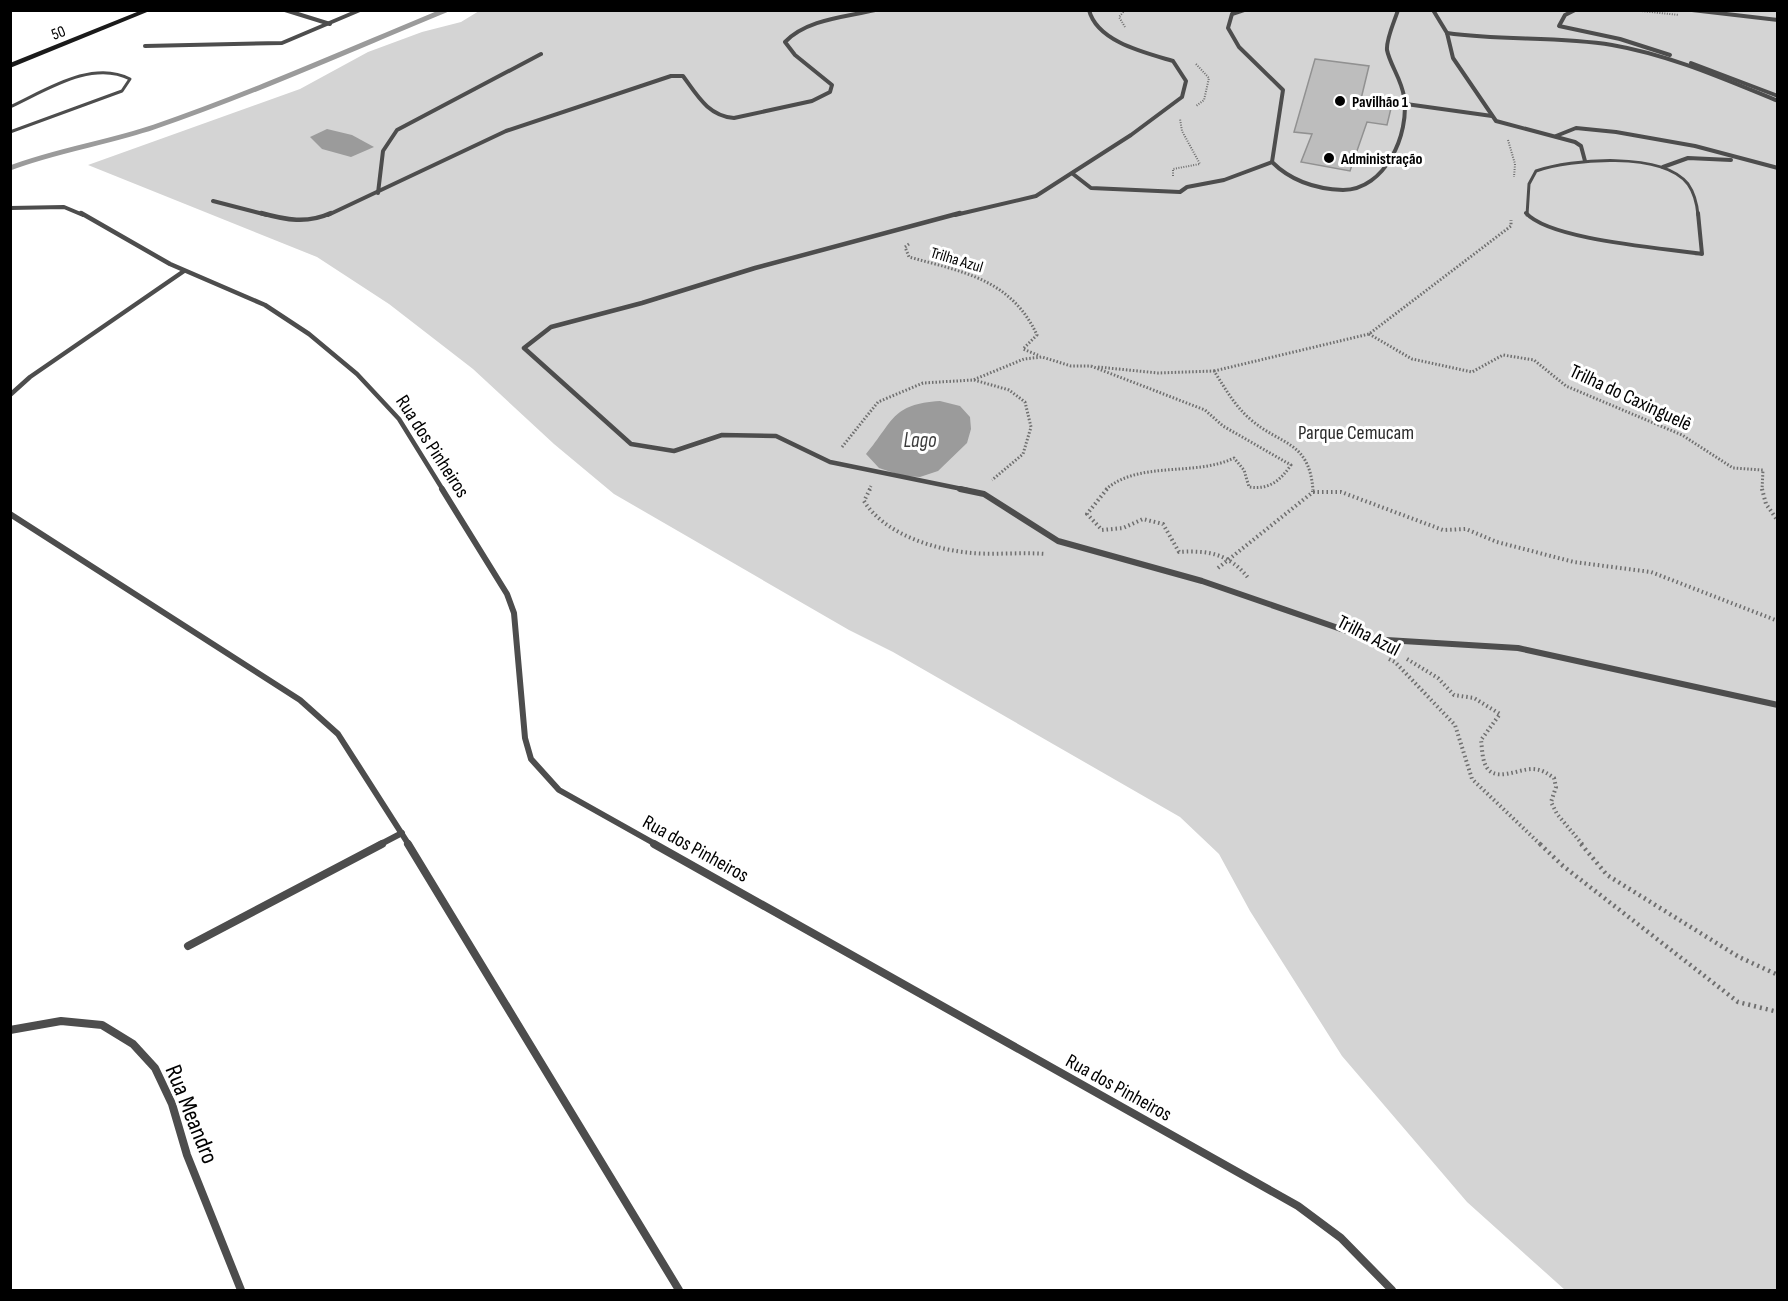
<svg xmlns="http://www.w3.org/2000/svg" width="1788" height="1301" viewBox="0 0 1788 1301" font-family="'Sofia Sans Condensed',sans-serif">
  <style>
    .green { fill: #d4d4d4 }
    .water { fill: #9b9b9b }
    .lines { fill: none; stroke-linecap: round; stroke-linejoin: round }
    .stream { stroke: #9b9b9b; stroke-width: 5 }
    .building { fill: #bdbdbd; stroke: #919191; stroke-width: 1.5 }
    .path-far3 { stroke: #6f6f6f; stroke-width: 2; stroke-dasharray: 1 1.5; stroke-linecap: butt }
    .path-far2 { stroke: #6f6f6f; stroke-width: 3; stroke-dasharray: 1.5 2; stroke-linecap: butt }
    .path-far1 { stroke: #6f6f6f; stroke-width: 4; stroke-dasharray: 1.5 3; stroke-linecap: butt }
    .path { stroke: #6f6f6f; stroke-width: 4.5; stroke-dasharray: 2 4; stroke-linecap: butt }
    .lane-far1 { stroke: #4d4d4d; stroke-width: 3 }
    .lane { stroke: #4d4d4d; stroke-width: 4 }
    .street-far3 { stroke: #4d4d4d; stroke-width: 4 }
    .street-far2 { stroke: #4d4d4d; stroke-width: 4.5 }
    .street-far1 { stroke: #4d4d4d; stroke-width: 6 }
    .street { stroke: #4d4d4d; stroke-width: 8 }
    .secondary { fill: #1a1a1a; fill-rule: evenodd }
    .poi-dot { fill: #000; stroke: #fff; stroke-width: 2 }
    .labels { text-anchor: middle; stroke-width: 6; stroke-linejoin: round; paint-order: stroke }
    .far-street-label { font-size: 16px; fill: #000; stroke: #fff }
    .far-poi-label { font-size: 16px; font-weight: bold; fill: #000; stroke: #fff; text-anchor: start }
    .street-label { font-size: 20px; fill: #000; stroke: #fff }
    .park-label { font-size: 20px; fill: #2b2b2b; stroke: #fff }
    .water-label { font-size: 21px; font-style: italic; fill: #3c3c3c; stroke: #fff }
    .near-street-label { font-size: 24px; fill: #000; stroke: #fff }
  </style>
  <rect width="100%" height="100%" fill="#fff"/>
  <path class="green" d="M479,11H1777V1290H1565L1467,1202L1342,1056L1250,911L1219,854L1180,817L893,652L849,630L614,494L554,444L473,369L389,304L317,257L88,165L300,89L368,52L422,32L461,22Z"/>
  <g class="water">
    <path d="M327,129L352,135L374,147L351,157L322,149L310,137Z"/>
    <path d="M940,401L960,406L970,417L971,429L967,443L938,471L920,477L903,476L879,468L866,454C894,421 891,404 940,401Z"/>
  </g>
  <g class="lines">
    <path class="stream" d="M10,168C57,150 107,143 154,127C253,93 349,50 446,10"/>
  </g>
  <path class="building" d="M1315,59L1369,66L1361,99L1392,104L1387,125L1367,122L1350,171L1301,162L1312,134L1294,132Z"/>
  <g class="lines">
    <g class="path-far3">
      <path d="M1125,10L1119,17L1125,27"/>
      <path d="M1632,10L1679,15"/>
      <path d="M1196,64L1209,78L1204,100L1196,106"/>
      <path d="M1508,140L1515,164L1514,177"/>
      <path d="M1173,176V169L1200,164L1182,131L1180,119"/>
    </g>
    <g class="path-far2">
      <path d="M909,244L905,247L909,257C963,272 1011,279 1037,335L1023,349L1040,356"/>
      <path d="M1369,334L1412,359L1472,372L1503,355L1534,360L1566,386L1682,435L1733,468L1763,470L1762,490"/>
      <path d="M1091,366L1205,410L1223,426L1291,465C1280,481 1269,490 1249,487L1244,470L1234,458C1195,477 1139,460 1105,490"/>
      <path d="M1098,367L1158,373L1214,371C1225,388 1234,405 1250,419C1281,446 1309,440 1313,490"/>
      <path d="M1214,371L1369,334L1511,226V220"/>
      <path d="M974,380L1009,390L1025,402L1031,427L1023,454L992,480"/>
      <path d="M842,447L878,402L923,383L973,380L1024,359L1042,357L1071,366H1091"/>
      <path d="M869,490L871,486"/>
    </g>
    <g class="path-far1">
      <path d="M870,489L864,501C884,534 935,550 972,553C997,555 1021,552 1046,554"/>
      <path d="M1107,489L1087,514L1102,530L1123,528L1143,519L1163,524L1179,552C1209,550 1230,554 1249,579"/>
      <path d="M1762,489L1766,504L1778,521"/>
      <path d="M1313,492H1341L1443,530L1466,529L1497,542L1574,562L1651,572L1778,621"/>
      <path d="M1218,568L1313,492V489"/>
      <path d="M1389,659L1395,662L1455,725L1472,779L1541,845"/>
      <path d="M1407,659L1438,678L1454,695L1474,698L1500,714L1481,740C1482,747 1482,757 1485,764C1493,784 1517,769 1532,769C1541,769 1547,773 1554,778L1556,787L1551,802L1557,814L1583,845"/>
    </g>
    <g class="path">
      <path d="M1540,844L1563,866L1738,1002L1778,1012"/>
      <path d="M1581,844L1607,875L1739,957L1778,975"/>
    </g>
    <g class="lane-far1">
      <path d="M10,107C45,91 92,59 130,79L122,91L10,132"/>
      <path d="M1527,215L1529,184L1536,171C1571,159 1662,151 1688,184C1695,194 1697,204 1698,215"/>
    </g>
    <path class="lane" d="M1526,213C1550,240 1663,248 1702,254L1698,213"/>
    <g class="street-far3">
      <path d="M285,10L330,24"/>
      <path d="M1244,10L1232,14L1228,28L1239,47L1283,90L1272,162C1291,181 1316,189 1343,190C1385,190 1410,134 1404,97C1402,80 1390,65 1387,50C1386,39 1395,20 1398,10"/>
      <path d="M1433,10L1447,33L1453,58L1496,121L1575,142L1581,146L1585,161"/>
      <path d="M1575,10L1565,15L1559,26L1620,39L1670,55"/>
      <path d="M1692,10L1778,20"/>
      <path d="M1447,33C1502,41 1558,36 1612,45C1670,55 1724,79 1778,101"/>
      <path d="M145,46L282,43L360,10"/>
      <path d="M1691,63L1778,96"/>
      <path d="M1406,104L1492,116"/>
      <path d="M1556,136L1576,128L1616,132L1695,146L1778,168"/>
      <path d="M1663,167L1688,158L1731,160"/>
      <path d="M1073,174L1091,188L1180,192L1187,187L1224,180L1272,162"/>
      <path d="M378,193L383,151L397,130L541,54"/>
      <path d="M213,201L267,215"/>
      <path d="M10,208L64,207L83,215"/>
      <path d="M328,215L506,131L671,76H683C697,95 708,116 734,118L812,101L830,92L832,85L795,55L785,42C807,19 846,17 875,10"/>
      <path d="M955,215L1036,196L1131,135L1182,97L1186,81L1173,61C1146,53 1097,42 1089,10"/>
    </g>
    <g class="street-far2">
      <path d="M81,213L170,264L265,305L309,334L357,374L399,419L443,490"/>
      <path d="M261,213C286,220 307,224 331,213"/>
      <path d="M960,213L755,268L642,303L551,327L524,348L631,444L674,451L722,435L776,436L830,462L967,490"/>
      <path d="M10,395L30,377L184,271"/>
    </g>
    <g class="street-far1">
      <path d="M442,489L507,594L514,613L525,738L531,759L559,790L657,845"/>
      <path d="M960,489L984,494L1058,541L1202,581L1370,639L1518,648L1778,705"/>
      <path d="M10,514L300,700L338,734L409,845"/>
      <path d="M379,845L402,833"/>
    </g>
    <g class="street">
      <path d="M408,844L679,1290"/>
      <path d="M654,844L1298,1206L1341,1238L1392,1290"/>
      <path d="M188,946L382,844"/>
      <path d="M10,1030L61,1021L102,1025L133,1044L155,1068L172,1104L187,1155L241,1290"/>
    </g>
    <path class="secondary" d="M142,10H152L10,68V63Z"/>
  </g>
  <g class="poi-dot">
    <circle cx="1340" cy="101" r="6"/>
    <circle cx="1329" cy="158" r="6"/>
  </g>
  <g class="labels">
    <g class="far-street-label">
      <text transform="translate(58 32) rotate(-22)" y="6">50</text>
      <text transform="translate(957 259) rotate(17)" y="6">Trilha Azul</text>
    </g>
    <g class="far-poi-label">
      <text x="1352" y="107">Pavilhão 1</text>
      <text x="1341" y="164">Administração</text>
    </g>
    <g class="street-label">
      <text transform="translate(1631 397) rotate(25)" y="7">Trilha do Caxinguelê</text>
      <text transform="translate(433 446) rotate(57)" y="7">Rua dos Pinheiros</text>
      <text transform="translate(1369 635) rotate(27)" y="7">Trilha Azul</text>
      <text transform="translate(696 848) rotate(29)" y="7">Rua dos Pinheiros</text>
      <text transform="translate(1119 1087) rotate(29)" y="7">Rua dos Pinheiros</text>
    </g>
    <g class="park-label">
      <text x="1356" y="439">Parque Cemucam</text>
    </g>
    <g class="water-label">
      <text x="920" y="447">Lago</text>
    </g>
    <g class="near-street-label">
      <text transform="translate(192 1114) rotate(68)" y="8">Rua Meandro</text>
    </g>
  </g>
  <rect width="1788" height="1301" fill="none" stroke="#000000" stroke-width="24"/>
</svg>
